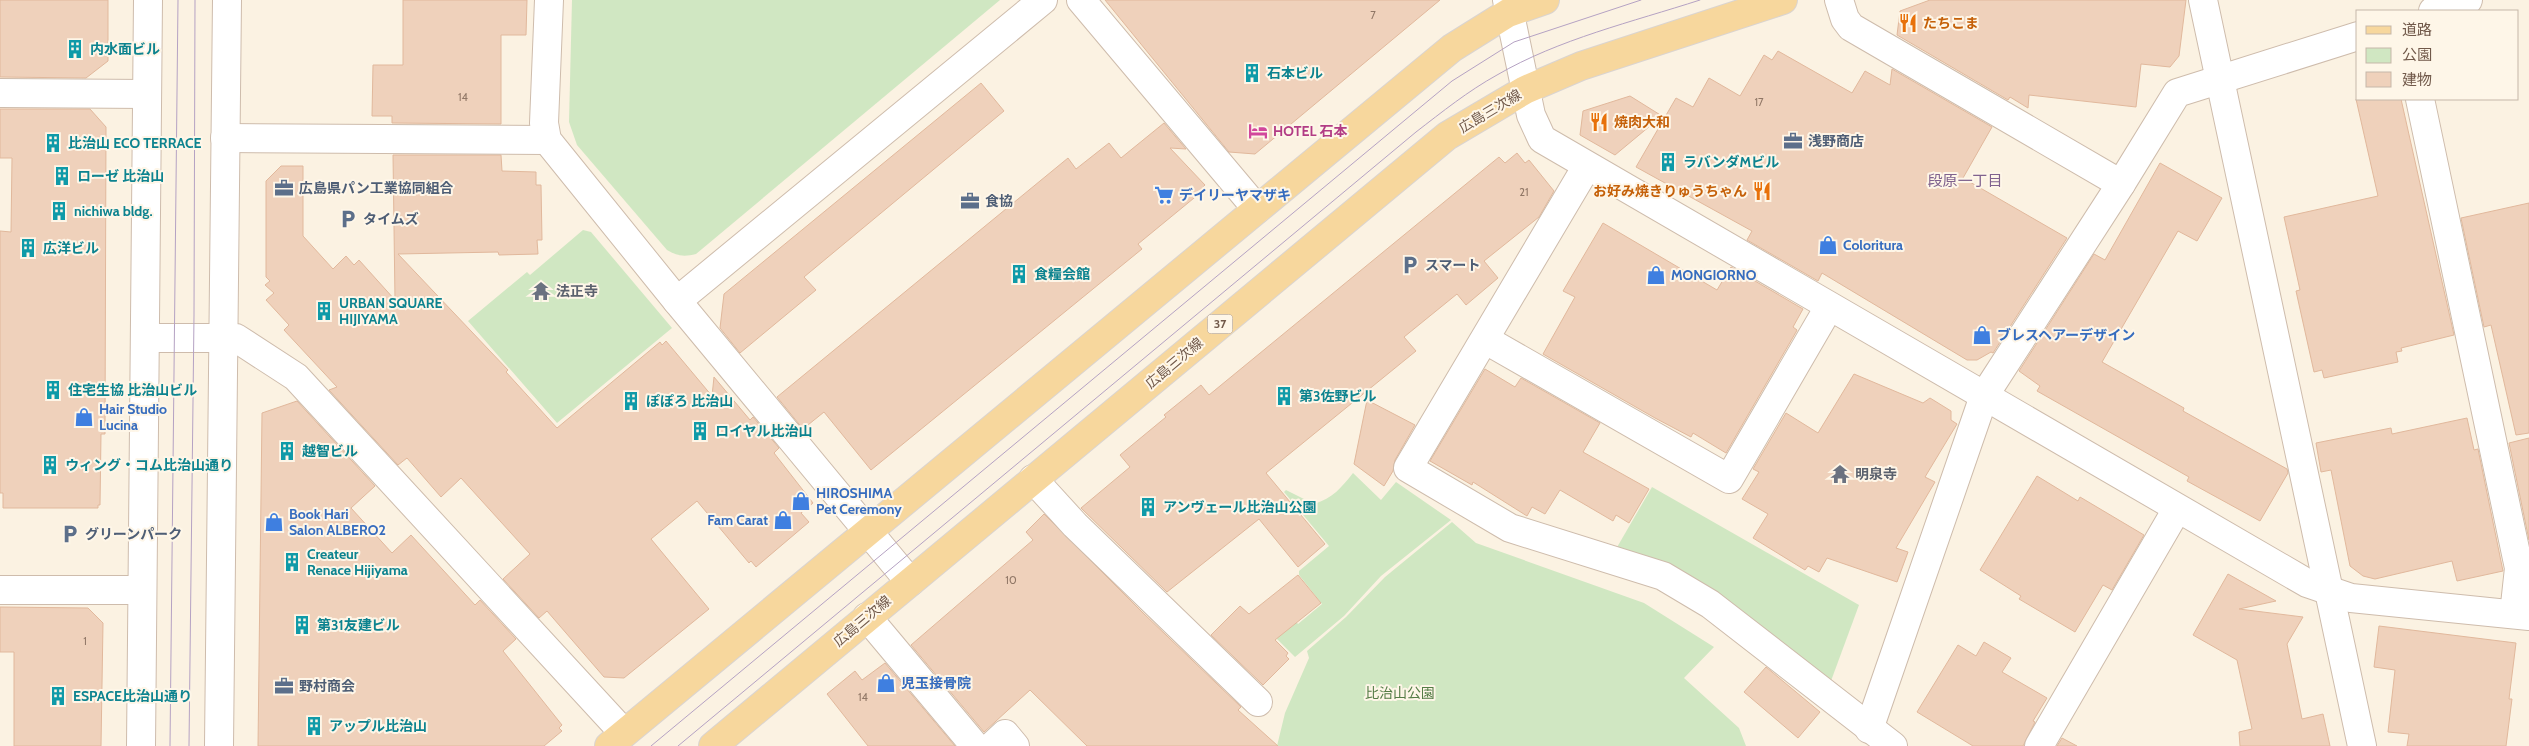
<svg xmlns="http://www.w3.org/2000/svg" width="2529" height="746" viewBox="0 0 2529 746" font-family="Cabin,'Noto Sans JP',sans-serif">
  <style>
    .green { fill: #d0e7c2 }
    .building { fill: #efd1bb; stroke: #e1b89c }
    .lines { fill: none; stroke-linecap: round; stroke-linejoin: round }
    .minor-casing { stroke: #cebcac; stroke-width: 30 }
    .major-casing { stroke: #dad4d0; stroke-width: 30 }
    .minor { stroke: #fff; stroke-width: 28 }
    .major { stroke: #f7d79d; stroke-width: 28 }
    .tram { stroke: #b5a2c3; stroke-width: 1 }
    .labels { text-anchor: middle; stroke-width: 4; stroke-linejoin: round; paint-order: stroke }
    .number-label { font-size: 11px; fill: #907766 }
    .shield { fill: #fef6e8; stroke: #9b8879; stroke-width: 1 }
    .shield-label { font-size: 12px; font-weight: bold; fill: #71594a }
    .food-label { font-size: 14px; font-weight: bold; fill: #c56008; stroke: #fef6e8; text-anchor: start }
    .culture-label { font-size: 14px; font-weight: bold; fill: #0d838f; stroke: #fef6e8; text-anchor: start }
    .street-label { font-size: 14px; fill: #71594a; stroke: #fef6e8 }
    .hotel-label { font-size: 14px; font-weight: bold; fill: #b23c85; stroke: #fef6e8; text-anchor: start }
    .service-label { font-size: 14px; font-weight: bold; fill: #4e5e75; stroke: #fef6e8; text-anchor: start }
    .shop-label { font-size: 14px; font-weight: bold; fill: #366cbe; stroke: #fef6e8; text-anchor: start }
    .worship-label { font-size: 14px; font-weight: bold; fill: #5b616d; stroke: #fef6e8; text-anchor: start }
    .park-label { font-size: 14px; fill: #547c45; stroke: #fef6e8 }
    .neighbourhood-label { font-size: 15px; fill: #80628e; stroke: #fef6e8 }
  </style>
  <rect width="100%" height="100%" fill="#fbf2e2"/>
  <g class="green">
    <path d="M572,0H1000L696,254C684,257 677,256 667,250L577,145L569,122Z"/>
    <path d="M583,230L591,232L672,328L557,423L468,321L527,272L530,275Z"/>
    <path d="M1353,473L1381,500L1396,482L1451,520L1381,576L1344,616L1295,657L1252,614L1274,596L1298,624L1322,604L1299,575V571L1329,546L1284,492L1286,490L1314,504C1333,498 1341,488 1353,473Z"/>
    <path d="M1652,487L1859,605L1828,689L1616,549Z"/>
    <path d="M1452,522L1476,543L1644,603L1714,647L1684,678L1739,728L1746,746H1277L1285,713L1309,658L1307,651L1346,617L1385,577Z"/>
  </g>
  <g class="building">
    <path d="M0,0H108V61L86,78L0,77Z"/>
    <path d="M403,0H527L526,35H501V124L392,123V116H372L373,65H403Z"/>
    <path d="M1105,0H1440L1255,154L1229,152Z"/>
    <path d="M1930,0H2186L2179,56L2170,67L2141,64L2136,107L2029,95L2028,108L2010,97L2008,100L1897,35L1900,11Z"/>
    <path d="M1778,51L1852,93L1865,71L1890,85L1892,69L1992,127L1963,178L2067,238L1993,353L1991,352L1977,360H1967L1822,273L1818,281L1747,240L1752,231L1636,167L1676,98L1693,107L1709,78L1740,96L1764,55L1772,60Z"/>
    <path d="M981,83L1004,111L804,277L816,290L740,353L720,328L724,294Z"/>
    <path d="M1630,96L1662,116L1615,155L1580,135L1583,111Z"/>
    <path d="M2356,99H2401L2454,335L2401,348L2402,351L2396,352L2398,362L2324,378L2322,370L2314,372L2296,291L2300,290L2284,217L2378,196Z"/>
    <path d="M0,109H90L106,127L105,434H101L100,505H98V508H3V493H0V231L11,232L12,158H0Z"/>
    <path d="M1164,123L1186,149L1170,148L1205,185L1203,187L1205,189L1138,244L1142,249L871,470L824,412L803,429L777,397L1068,158L1076,169L1109,143L1121,158Z"/>
    <path d="M1517,153L1525,163L1529,160L1554,191L1539,217L1484,261L1498,278L1466,305L1457,294L1404,337L1416,351L1266,473L1325,544L1298,567L1259,519L1167,592L1081,508L1130,467L1120,455L1166,417L1164,415L1201,385L1209,395L1499,157L1505,163Z"/>
    <path d="M393,155H501L502,171L536,172V185H541L542,240H537L538,254L499,255L498,252L398,254L508,370L506,372L557,428L660,342L662,345L666,341L712,396L714,377L750,420L753,417L779,448L774,453L813,503L801,513L809,522L756,567L751,561L749,563L697,501L651,539L709,609L624,678L604,677L547,611L539,618L503,579L530,554L461,478L441,497L407,458L398,465L329,390L337,387L284,330L289,325L266,300L274,293L265,285L270,281L266,277V181L281,166H303V236L333,269L346,256L354,265L359,260L395,300Z"/>
    <path d="M2160,163L2222,198L2197,241L2178,231L2102,362L2184,408L2183,411L2287,469L2288,473L2260,521L2187,481L2189,477L2037,391L2040,386L2019,371L2094,254L2105,260Z"/>
    <path d="M2529,203V433L2516,435L2491,325L2484,327L2461,218Z"/>
    <path d="M1603,223L1717,290L1731,267L1803,309L1793,327L1797,330L1796,332L1726,453L1693,433L1691,437L1655,418L1543,354L1575,297L1563,291Z"/>
    <path d="M1485,369L1515,387L1521,378L1600,423L1583,452L1649,489L1629,523L1616,515L1613,521L1560,490L1545,514L1532,507L1527,516L1473,482L1472,485L1430,461Z"/>
    <path d="M1854,374L1923,403L1930,398L1951,411V420L1957,424L1925,477L1935,482L1896,548L1908,552L1897,582L1827,558L1819,572L1808,566L1805,570L1753,538L1768,514L1742,499L1759,472L1753,469L1786,413L1818,433Z"/>
    <path d="M1367,400L1415,425L1395,460L1393,471L1384,486L1354,464Z"/>
    <path d="M297,401L375,486L351,508L392,553L411,535L475,605L480,600L516,639L503,651L562,725L559,728L562,731L544,746H258L262,413Z"/>
    <path d="M2467,418L2474,450L2478,449L2503,571L2457,581L2452,561L2375,579L2363,576L2350,566L2331,470L2321,472L2316,443L2391,428L2392,434Z"/>
    <path d="M2529,438V540L2509,443Z"/>
    <path d="M2037,476L2078,501L2080,497L2144,535L2112,590L2103,585L2075,632L2019,599L2021,596L1980,570Z"/>
    <path d="M1044,514L1142,612L1241,707L1238,710L1278,746H1087L1030,690L984,732L911,645L1033,540L1026,532Z"/>
    <path d="M2228,574L2276,601L2239,609L2303,617L2287,644L2302,719L2323,714L2330,746H2240L2239,732L2252,729L2237,660L2193,635Z"/>
    <path d="M1298,575L1321,603L1275,640L1288,653L1286,656L1289,659L1263,685L1211,635L1240,606L1249,614Z"/>
    <path d="M0,607L88,608L103,623L101,746H14V652H0Z"/>
    <path d="M2379,626L2516,643L2509,699H2512L2506,746H2407L2409,734L2388,732L2395,670L2374,667Z"/>
    <path d="M1984,642L2011,658L2002,672L2047,698L2033,721L2035,722L2023,746H1973L1917,712L1958,645L1976,656Z"/>
    <path d="M885,663L955,746H868L827,694L855,671L862,680Z"/>
    <path d="M1766,667L1820,712L1798,738L1744,692Z"/>
    <path d="M2062,738L2077,746H2057Z"/>
  </g>
  <g class="lines">
    <g class="minor-casing">
      <g id="minor">
        <path d="M549,0L544,123L547,140L677,301L910,582"/>
        <path d="M1081,0L1257,209"/>
        <path d="M1507,0L1531,115L1542,139L2307,583L2351,598L2529,616"/>
        <path d="M1839,0L1845,19L1851,27L2121,184"/>
        <path d="M2203,0L2362,746"/>
        <path d="M2433,11L2468,0"/>
        <path d="M0,93L147,94"/>
        <path d="M2420,99L2519,568L2514,614"/>
        <path d="M225,138L547,140"/>
        <path d="M1587,166L1408,468L1510,528L1663,576L1710,604L1893,746"/>
        <path d="M677,301L1043,0"/>
        <path d="M145,338H236L296,377L624,733"/>
        <path d="M1486,340L1729,479L1829,307"/>
        <path d="M1033,479L1075,525L1258,702"/>
        <path d="M0,590H142"/>
        <path d="M867,617L975,746"/>
        <path d="M1869,729L1984,396L2121,184L2177,93L2358,36"/>
        <path d="M141,746L148,0"/>
        <path d="M219,746L227,0"/>
        <path d="M992,746L1005,734L1015,746"/>
        <path d="M2039,746L2177,509"/>
      </g>
    </g>
    <g class="major-casing">
      <g id="major">
        <path d="M609,746L1452,48L1508,13L1545,0"/>
        <path d="M713,746L1447,136L1525,90L1581,66L1783,0"/>
      </g>
    </g>
    <use href="#minor" class="minor"/>
    <use href="#major" class="major"/>
    <g class="tram">
      <path d="M170,746L178,0"/>
      <path d="M189,746L194,315L195,0"/>
      <path d="M651,746L1452,81L1514,42L1641,0"/>
      <path d="M678,746L1416,132C1442,112 1468,91 1497,75C1559,39 1632,22 1700,0"/>
    </g>
  </g>
  <defs>
    <g id="restaurant-bare" transform="scale(1.5)"><path d="M-5-6h1v4h1v-4h1v4h1v-4h1v5L-1.5 .5V6h-2V.5L-5-1ZM5-6V6H3V1.5H1.5Q1.5-4 5-6Z" fill="#e8710a" stroke="#fef6e8" stroke-width="2.5" paint-order="stroke"/></g>
    <g id="building-bare" transform="scale(1.5)"><path d="M-4-6H4V6H1V3H-1V6H-4ZM-2.5-4.3h1.7v1.8h-1.7ZM.8-4.3h1.7v1.8H.8ZM-2.5-1h1.7V.8h-1.7ZM.8-1h1.7V.8H.8Z" fill="#0f9aa8" stroke="#fef6e8" stroke-width="2.5" paint-order="stroke"/></g>
    <g id="hotel-bare" transform="scale(1.5)"><path d="M-6-4.5h1.5V1H6V5H4.5V3h-9V5H-6ZM-4 0a1.8 1.8 0 1 1 3.6 0ZM.5 0V-2.5h3Q6-2.5 6 0Z" fill="#d1479c" stroke="#fef6e8" stroke-width="2.5" paint-order="stroke"/></g>
    <g id="office-bare" transform="scale(1.5)"><path d="M-6-3h4V-5.5h4V-3h4V5H-6ZM-1-4.5V-3h2v-1.5ZM-6 0V1H6V0Z" fill="#5c6f8a" stroke="#fef6e8" stroke-width="2.5" paint-order="stroke"/></g>
    <g id="supermarket-bare" transform="scale(1.5)"><path d="M-6-5.5h2.5l.6 2H6L4.5 2H-2.5L-4.4-4H-6ZM-1.5 3.2a1.3 1.3 0 1 0 .1 0ZM3 3.2a1.3 1.3 0 1 0 .1 0Z" fill="#3f7fe0" stroke="#fef6e8" stroke-width="2.5" paint-order="stroke"/></g>
    <g id="parking-bare" transform="scale(1.5)"><path d="M-3.5-5.5H1a3.5 3.5 0 0 1 0 7H-1V5.5H-3.5ZM-1-3.4V-.6H.8a1.4 1.4 0 0 0 0-2.8Z" fill="#5c6f8a" stroke="#fef6e8" stroke-width="2.5" paint-order="stroke"/></g>
    <g id="shop-bare" transform="scale(1.5)"><path d="M-5-2.5h2.3a2.7 3.5 0 0 1 5.4 0H5L5.5 6h-11ZM-1.5-2.5h3a1.5 2.3 0 0 0-3 0Z" fill="#3f7fe0" stroke="#fef6e8" stroke-width="2.5" paint-order="stroke"/></g>
    <g id="temple-bare" transform="scale(1.5)"><path d="M0-6L5-2H3V0L6.5 2.5H4V6H1.5V3h-3V6H-4V2.5H-6.5L-3 0V-2H-5Z" fill="#6b7280" stroke="#fef6e8" stroke-width="2.5" paint-order="stroke"/></g>
  </defs>
  <g fill-rule="evenodd">
    <use href="#restaurant-bare" x="1908" y="23"/>
    <use href="#building-bare" x="75" y="49"/>
    <use href="#building-bare" x="1252" y="73"/>
    <use href="#restaurant-bare" x="1599" y="122"/>
    <use href="#hotel-bare" x="1258" y="131"/>
    <use href="#office-bare" x="1793" y="141"/>
    <use href="#building-bare" x="53" y="143"/>
    <use href="#building-bare" x="1668" y="162"/>
    <use href="#building-bare" x="62" y="176"/>
    <use href="#office-bare" x="284" y="188"/>
    <use href="#restaurant-bare" x="1762" y="191"/>
    <use href="#supermarket-bare" x="1164" y="195"/>
    <use href="#office-bare" x="970" y="201"/>
    <use href="#building-bare" x="59" y="211"/>
    <use href="#parking-bare" x="348" y="219"/>
    <use href="#shop-bare" x="1828" y="245"/>
    <use href="#building-bare" x="28" y="248"/>
    <use href="#parking-bare" x="1410" y="265"/>
    <use href="#building-bare" x="1019" y="274"/>
    <use href="#shop-bare" x="1656" y="275"/>
    <use href="#temple-bare" x="541" y="291"/>
    <use href="#building-bare" x="324" y="311"/>
    <use href="#shop-bare" x="1982" y="335"/>
    <use href="#building-bare" x="53" y="390"/>
    <use href="#building-bare" x="1284" y="396"/>
    <use href="#building-bare" x="631" y="401"/>
    <use href="#shop-bare" x="84" y="417"/>
    <use href="#building-bare" x="700" y="431"/>
    <use href="#building-bare" x="287" y="451"/>
    <use href="#building-bare" x="50" y="465"/>
    <use href="#temple-bare" x="1840" y="474"/>
    <use href="#shop-bare" x="801" y="501"/>
    <use href="#building-bare" x="1148" y="507"/>
    <use href="#shop-bare" x="783" y="520"/>
    <use href="#shop-bare" x="274" y="522"/>
    <use href="#parking-bare" x="70" y="534"/>
    <use href="#building-bare" x="292" y="562"/>
    <use href="#building-bare" x="302" y="625"/>
    <use href="#shop-bare" x="886" y="683"/>
    <use href="#office-bare" x="284" y="686"/>
    <use href="#building-bare" x="58" y="696"/>
    <use href="#building-bare" x="314" y="726"/>
  </g>
  <g class="labels">
    <g class="number-label">
      <text x="1373" y="19">7</text>
      <text x="463" y="101">14</text>
      <text x="1759" y="106">17</text>
      <text x="1524" y="196">21</text>
      <text x="1011" y="584">10</text>
      <text x="85" y="645">1</text>
      <text x="863" y="701">14</text>
    </g>
    <rect class="shield" x="1207.5" y="314.5" width="25" height="19" rx="4"/>
    <g class="shield-label">
      <text x="1220" y="328">37</text>
    </g>
    <g class="food-label">
      <text x="1923" y="28">たちこま</text>
      <text x="1614" y="127">焼肉大和</text>
      <text x="1747" y="196" text-anchor="end">お好み焼きりゅうちゃん</text>
    </g>
    <g class="culture-label">
      <text x="90" y="54">内水面ビル</text>
      <text x="1267" y="78">石本ビル</text>
      <text x="68" y="148">比治山 ECO TERRACE</text>
      <text x="1683" y="167">ラバンダMビル</text>
      <text x="77" y="181">ローゼ 比治山</text>
      <text x="74" y="216">nichiwa bldg.</text>
      <text x="43" y="253">広洋ビル</text>
      <text x="1034" y="279">食糧会館</text>
      <text x="339" y="308">URBAN SQUARE<tspan x="339" dy="16">HIJIYAMA</tspan></text>
      <text x="68" y="395">住宅生協 比治山ビル</text>
      <text x="1299" y="401">第3佐野ビル</text>
      <text x="646" y="406">ぽぽろ 比治山</text>
      <text x="715" y="436">ロイヤル比治山</text>
      <text x="302" y="456">越智ビル</text>
      <text x="65" y="470">ウィング・コム比治山通り</text>
      <text x="1163" y="512">アンヴェール比治山公園</text>
      <text x="307" y="559">Createur<tspan x="307" dy="16">Renace Hijiyama</tspan></text>
      <text x="317" y="630">第31友建ビル</text>
      <text x="73" y="701">ESPACE比治山通り</text>
      <text x="329" y="731">アップル比治山</text>
    </g>
    <g class="street-label">
      <text transform="translate(1490 111) rotate(-31)" y="5">広島三次線</text>
      <text transform="translate(1174 363) rotate(-40)" y="5">広島三次線</text>
      <text transform="translate(862 621) rotate(-40)" y="5">広島三次線</text>
    </g>
    <g class="hotel-label">
      <text x="1273" y="136">HOTEL 石本</text>
    </g>
    <g class="service-label">
      <text x="1808" y="146">浅野商店</text>
      <text x="299" y="193">広島県パン工業協同組合</text>
      <text x="985" y="206">食協</text>
      <text x="363" y="224">タイムズ</text>
      <text x="1425" y="270">スマート</text>
      <text x="85" y="539">グリーンパーク</text>
      <text x="299" y="691">野村商会</text>
    </g>
    <g class="shop-label">
      <text x="1179" y="200">デイリーヤマザキ</text>
      <text x="1843" y="250">Coloritura</text>
      <text x="1671" y="280">MONGIORNO</text>
      <text x="1997" y="340">ブレスヘアーデザイン</text>
      <text x="99" y="414">Hair Studio<tspan x="99" dy="16">Lucina</tspan></text>
      <text x="816" y="498">HIROSHIMA<tspan x="816" dy="16">Pet Ceremony</tspan></text>
      <text x="289" y="519">Book Hari<tspan x="289" dy="16">Salon ALBERO2</tspan></text>
      <text x="768" y="525" text-anchor="end">Fam Carat</text>
      <text x="901" y="688">児玉接骨院</text>
    </g>
    <g class="worship-label">
      <text x="556" y="296">法正寺</text>
      <text x="1855" y="479">明泉寺</text>
    </g>
    <g class="park-label">
      <text x="1400" y="698">比治山公園</text>
    </g>
    <g class="neighbourhood-label">
      <text x="1965" y="186">段原一丁目</text>
    </g>
  </g>
  <rect x="2356" y="10" width="162" height="90" fill="#fef6e8" stroke="#c6b7a9"/>
  <rect x="2366" y="26" width="25" height="8" fill="#f7d79d" stroke="#c6b7a9"/>
  <text x="2402" y="35" font-size="15" fill="#71594a">道路</text>
  <rect x="2366" y="48" width="25" height="15" fill="#d0e7c2" stroke="#c6b7a9"/>
  <text x="2402" y="60" font-size="15" fill="#71594a">公園</text>
  <rect x="2366" y="72" width="25" height="15" fill="#efd1bb" stroke="#c6b7a9"/>
  <text x="2402" y="85" font-size="15" fill="#71594a">建物</text>
</svg>
